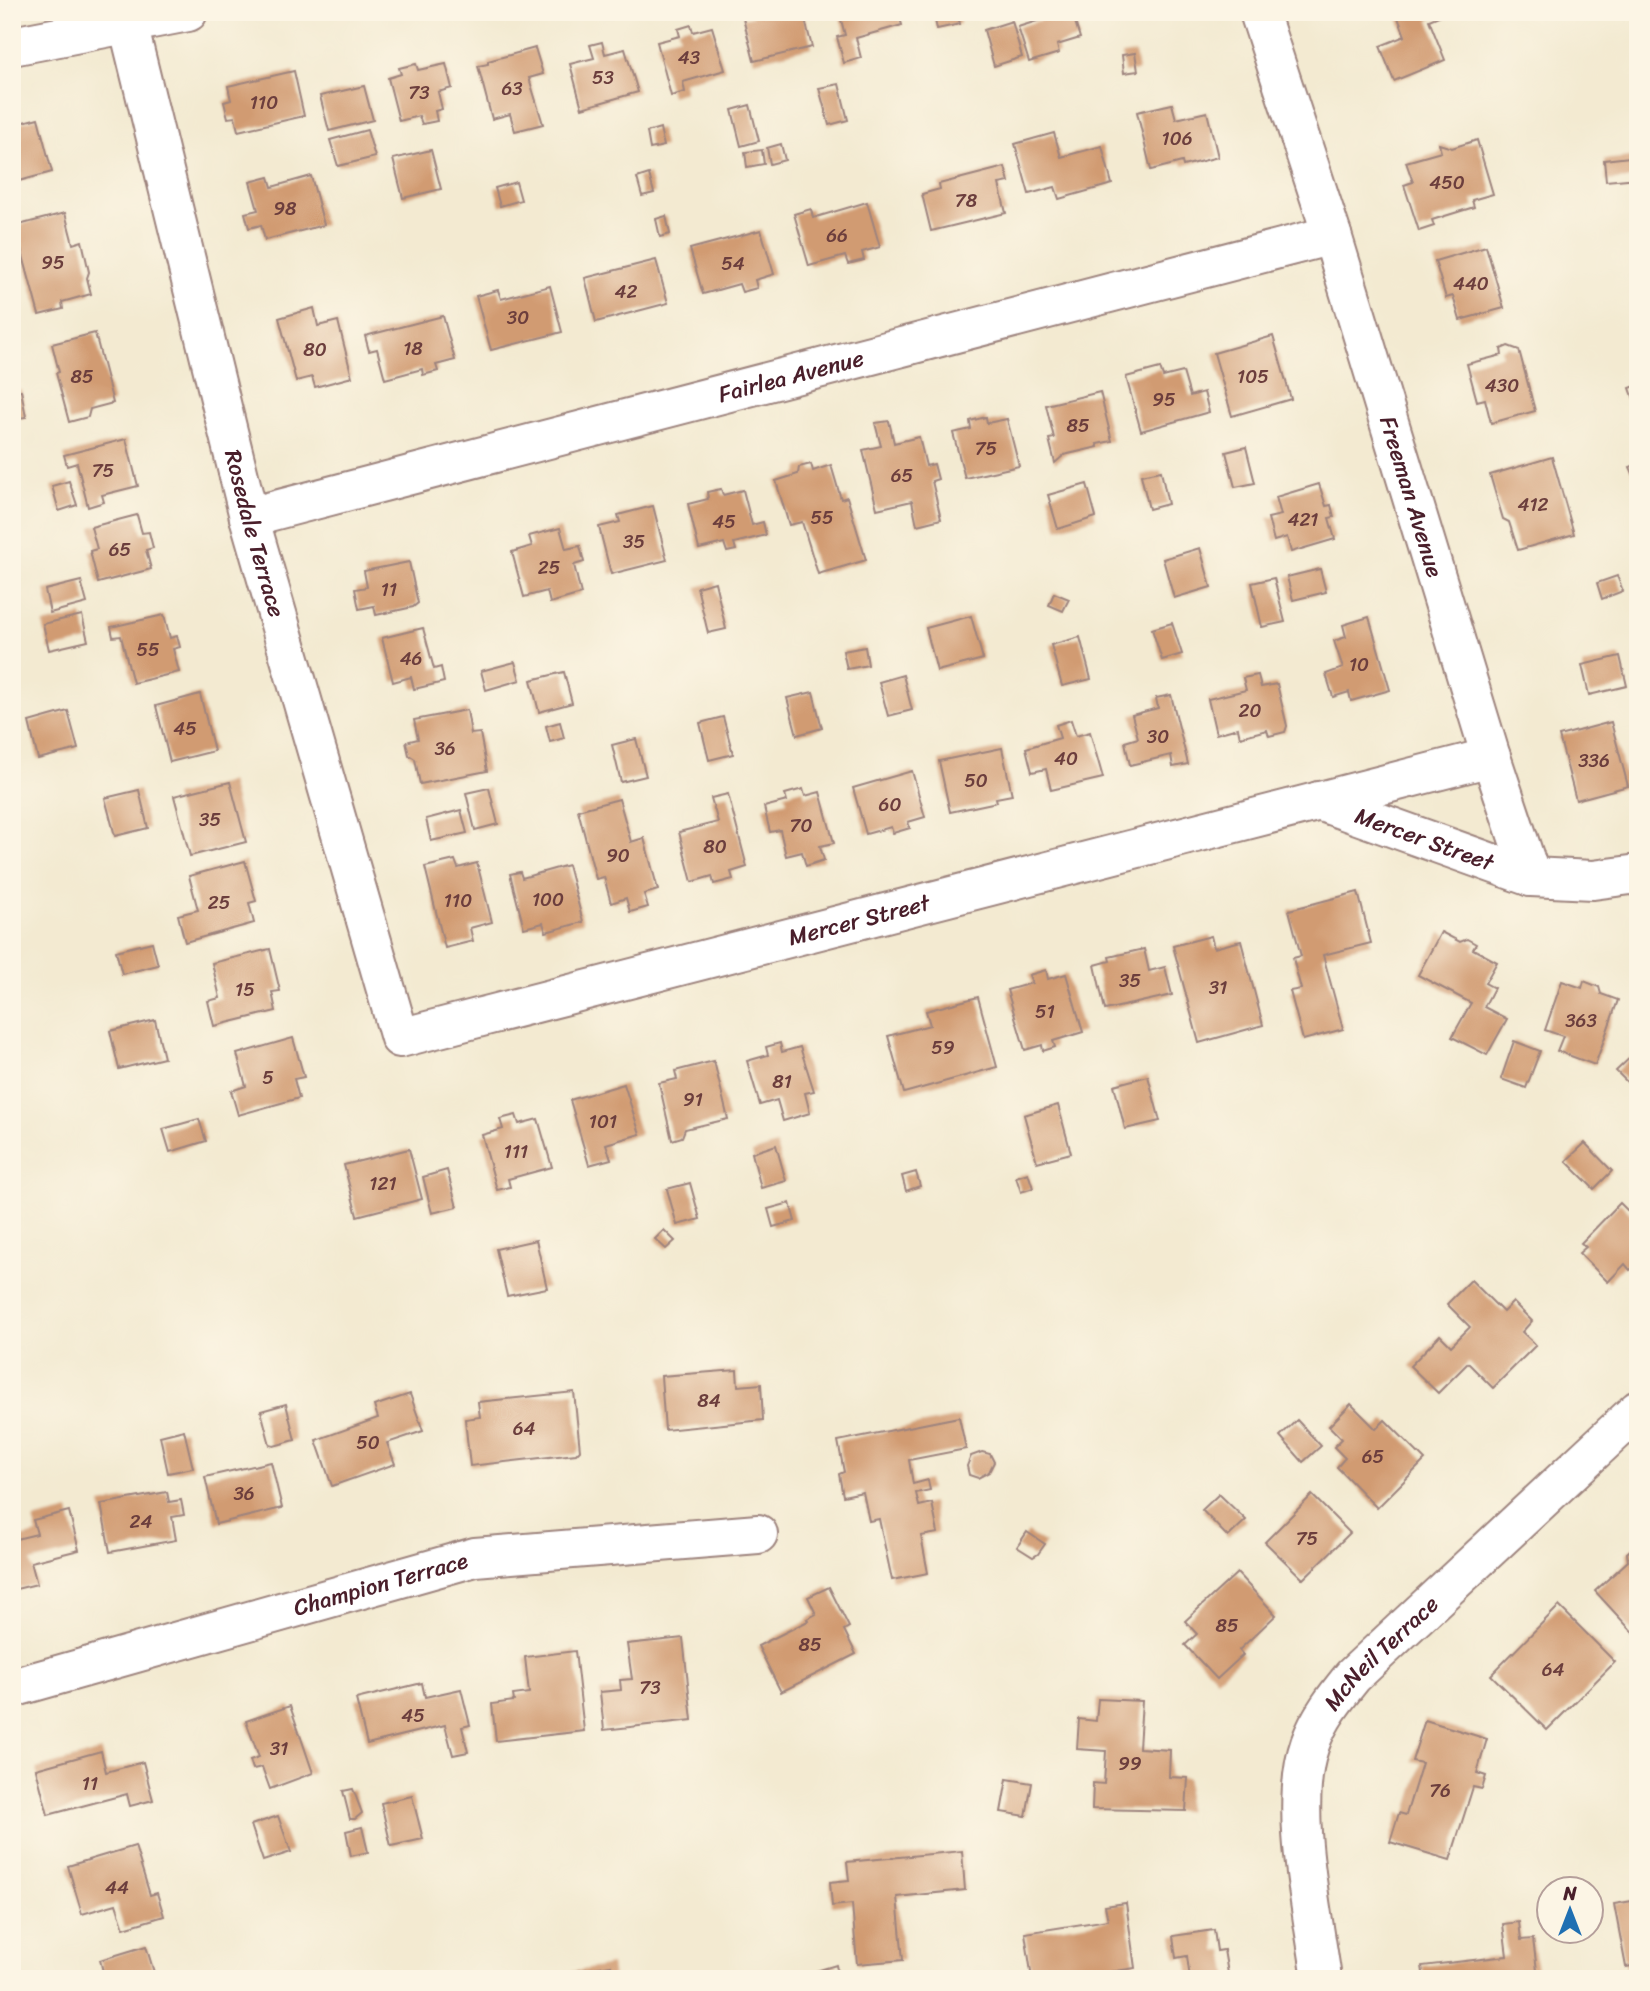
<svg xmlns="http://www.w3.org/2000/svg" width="1650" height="1991" viewBox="0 0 1650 1991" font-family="Sriracha,sans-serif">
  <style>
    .building { fill: #d19b72 }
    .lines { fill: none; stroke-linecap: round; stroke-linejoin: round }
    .minor-casing { stroke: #9e847e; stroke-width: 42 }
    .minor { stroke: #fff; stroke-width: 38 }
    .labels { text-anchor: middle; stroke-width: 6; stroke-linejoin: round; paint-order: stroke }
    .number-label { font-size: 19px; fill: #6c3e3d }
    .street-label { font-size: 23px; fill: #4a1f2b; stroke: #fcf5e5 }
  </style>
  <rect width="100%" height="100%" fill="#fcf5e5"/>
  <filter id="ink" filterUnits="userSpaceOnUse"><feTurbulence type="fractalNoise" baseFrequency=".0143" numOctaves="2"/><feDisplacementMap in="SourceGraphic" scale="14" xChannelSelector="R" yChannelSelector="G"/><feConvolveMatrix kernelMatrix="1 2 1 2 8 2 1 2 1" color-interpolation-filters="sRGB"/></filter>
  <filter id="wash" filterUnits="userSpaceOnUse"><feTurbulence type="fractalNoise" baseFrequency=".00686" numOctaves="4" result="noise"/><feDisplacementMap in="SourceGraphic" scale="28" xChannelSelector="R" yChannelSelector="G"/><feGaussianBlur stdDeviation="1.57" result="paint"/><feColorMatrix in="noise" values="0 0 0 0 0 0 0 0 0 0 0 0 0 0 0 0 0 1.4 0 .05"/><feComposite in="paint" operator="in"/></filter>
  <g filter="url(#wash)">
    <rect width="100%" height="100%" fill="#f3ead1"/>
    <g id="blocks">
      <g class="building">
        <path d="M766,12H803L812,47L754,61L743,18Z"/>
        <path d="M839,12H898L902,25L856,38L861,58L844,63L837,37L845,35Z"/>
        <path d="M933,12H957L960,24L937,29Z"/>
        <path d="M1066,12H1072L1080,38L1057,45L1059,53L1029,62L1018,27Z"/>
        <path d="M1169,12H1184L1179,19Z"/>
        <path d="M1396,12H1448L1429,20L1445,60L1394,81L1380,46L1405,36Z"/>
        <path d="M1012,21L1022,57L994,66L984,30Z"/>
        <path d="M691,25L693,32L712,27L725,70L683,82L685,92L671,96L657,42L680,36L678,29Z"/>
        <path d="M602,42L605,54L625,49L638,92L582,108L570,64L594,58L590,45Z"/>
        <path d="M535,48L543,74L529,78L543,124L515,131L510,114L492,119L478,66L488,64V61Z"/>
        <path d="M1135,53L1138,71L1124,73L1122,55Z"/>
        <path d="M416,64L418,70L446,64L452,88L438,92L442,109L435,111L437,121L422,124L419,116L399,121L388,78L401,74L399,68Z"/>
        <path d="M294,71L304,116L238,131L235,117L228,118L224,102L231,100L228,86Z"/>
        <path d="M839,84L848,120L829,125L819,88Z"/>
        <path d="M364,86L373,120L329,131L320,96Z"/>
        <path d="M1172,104L1176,119L1207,112L1218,157L1183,166L1182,162L1151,170L1137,112Z"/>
        <path d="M750,105L759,141L741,146L732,110Z"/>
        <path d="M38,118L52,172L12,183V125Z"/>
        <path d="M660,128L664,146L650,149L647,132Z"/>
        <path d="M367,130L375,157L338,166L330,140Z"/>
        <path d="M1054,133L1061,157L1102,146L1112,184L1059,199L1055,187L1029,194L1015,144Z"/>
        <path d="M1477,140L1493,194L1472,200L1474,207L1432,220L1434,226L1419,231L1404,185L1413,182L1406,162L1441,152L1439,144L1452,148Z"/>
        <path d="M781,144L785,160L770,164L767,148Z"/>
        <path d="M431,150L441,189L403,198L393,159Z"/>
        <path d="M762,150L764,164L747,167L745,152Z"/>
        <path d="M1638,156V178L1606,181L1604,160Z"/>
        <path d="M1005,167L1009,182L999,184L1006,213L931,231L922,194L940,189L939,184Z"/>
        <path d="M649,174L654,193L642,196L637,178Z"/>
        <path d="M311,176L324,225L265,240L261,225L249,228L245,213L258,210L250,182L269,177L272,187Z"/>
        <path d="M516,182L521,200L500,206L495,188Z"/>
        <path d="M867,202L880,247L862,252L864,260L848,264L845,256L809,266L794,214L811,209L813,218Z"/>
        <path d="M65,213L73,244L82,241L89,272L87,278L91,294L62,302L63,309L39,315L15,226Z"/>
        <path d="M666,216L670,234L660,237L656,219Z"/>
        <path d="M761,230L774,274L755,280L757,288L742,292L739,284L703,294L690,249Z"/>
        <path d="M1486,246L1504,308L1460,320L1453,296L1446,298L1435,261Z"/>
        <path d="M656,260L668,303L596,322L585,278Z"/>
        <path d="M550,286L562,332L491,350L476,296L498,290L501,299Z"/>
        <path d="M314,308L318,326L338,321L352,377L315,387L312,377L296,381L279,318Z"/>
        <path d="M443,316L455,360L436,365L438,371L423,375L422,369L385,379L377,349L369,351L365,336Z"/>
        <path d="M95,333L113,403L90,409L88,417L69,422L56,373L59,372L52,344Z"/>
        <path d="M1273,336L1291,399L1232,416L1214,353Z"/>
        <path d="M1508,346L1519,350L1535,411L1491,423L1485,399L1477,401L1467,364L1502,355L1501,349Z"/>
        <path d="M1160,368L1163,377L1183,372L1190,396L1204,392L1209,412L1141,431L1126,377Z"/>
        <path d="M1638,385V401L1635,402L1630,388Z"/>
        <path d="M21,390L26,417L12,419V392Z"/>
        <path d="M1100,392L1112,441L1097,444L1098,447L1064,455L1055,463L1049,439L1054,438L1046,405Z"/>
        <path d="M986,417L987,423L1007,419L1019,466L965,478L953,433L971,429L970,421Z"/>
        <path d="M889,421L894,443L919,437L926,466L934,464L938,479L932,481L941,519L917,525L912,501L877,509L863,450L881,446L875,423Z"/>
        <path d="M126,439L138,486L102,495L104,502L88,507L77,463L67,466L64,455Z"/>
        <path d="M1246,447L1255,483L1235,487L1226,452Z"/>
        <path d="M1552,457L1574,534L1518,550L1509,522L1503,519L1490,475Z"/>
        <path d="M811,464L813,471L831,465L841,499L847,497L866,560L818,574L802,522L789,525L776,481L798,474L799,467Z"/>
        <path d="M1638,464V484L1630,467Z"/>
        <path d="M1161,471L1168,504L1149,509L1141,475Z"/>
        <path d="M69,481L77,505L59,511L52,486Z"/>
        <path d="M1087,484L1096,517L1058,529L1048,495Z"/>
        <path d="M1319,484L1326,506L1331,505L1334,517L1329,518L1335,539L1291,552L1287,537L1274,541L1268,518L1281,515L1276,497Z"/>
        <path d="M721,489L723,495L743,490L752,525L763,522L766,535L734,543L736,550L727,552L724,543L699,549L688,504L708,499L707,492Z"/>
        <path d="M653,506L667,560L611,574L599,527L620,522L618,515Z"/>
        <path d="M137,515L142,533L149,532L153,548L146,550L151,569L98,583L90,551L97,549L91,527Z"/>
        <path d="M560,528L566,549L580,546L584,562L574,565L581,594L550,603L547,591L524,597L512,552L532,546L529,536Z"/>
        <path d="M1200,548L1211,587L1174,598L1163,559Z"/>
        <path d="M409,562L418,603L413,607L376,615L374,606L359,609L355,589L367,587L364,571Z"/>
        <path d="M1320,569L1326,592L1293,600L1287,577Z"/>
        <path d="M1617,576L1623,591L1602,599L1597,583Z"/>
        <path d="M1274,578L1285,622L1262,627L1252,583Z"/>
        <path d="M81,581L87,603L50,613L45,590Z"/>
        <path d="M715,582L726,629L708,633L697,587Z"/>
        <path d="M1054,593L1069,599L1063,611L1049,605Z"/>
        <path d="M82,615L88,641L49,650L43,624Z"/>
        <path d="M164,615L170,638L177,636L180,647L173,649L179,672L133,683L121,636L113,637L111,627Z"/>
        <path d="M971,616L983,659L937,671L926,628Z"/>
        <path d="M1369,617L1390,690L1351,701L1349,692L1333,697L1326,674L1343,668L1334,641L1346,637L1343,625Z"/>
        <path d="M1172,623L1182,654L1162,660L1152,629Z"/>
        <path d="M423,628L434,669L441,667L444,682L414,689L411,677L393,682L382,638Z"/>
        <path d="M1080,637L1091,679L1062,686L1051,645Z"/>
        <path d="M865,647L868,665L847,669L843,651Z"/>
        <path d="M1620,656L1627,686L1589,695L1582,665Z"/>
        <path d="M515,662L520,680L486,690L481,671Z"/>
        <path d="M564,672L572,703L539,712L531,680Z"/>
        <path d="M903,675L912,710L888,716L879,682Z"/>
        <path d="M1258,675L1261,687L1277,684L1287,726L1285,732L1269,736L1267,730L1240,737L1238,728L1216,734L1208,699L1246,690L1243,678Z"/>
        <path d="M813,692L822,728L797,735L787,698Z"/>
        <path d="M200,694L214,751L170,762L156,706Z"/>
        <path d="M1171,695L1188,764L1173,767L1171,755L1130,765L1125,742L1138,738L1132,715L1158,708L1156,698Z"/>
        <path d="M467,710L471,734L480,733L487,771L420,784L415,759L409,755L406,742L418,739L414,720Z"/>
        <path d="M68,711L78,749L38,759L29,722Z"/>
        <path d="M723,717L733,754L709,760L700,723Z"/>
        <path d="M1071,720L1076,736L1090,732L1103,778L1051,790L1046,769L1032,772L1026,748L1060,738L1056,725Z"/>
        <path d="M560,722L564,738L550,742L546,726Z"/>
        <path d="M1611,722L1628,786L1576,800L1559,736Z"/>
        <path d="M636,739L646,776L621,782L612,745Z"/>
        <path d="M1002,748L1012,795L996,798L997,802L950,812L939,761Z"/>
        <path d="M912,771L925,817L908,822L910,828L893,833L891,827L866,834L853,788Z"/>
        <path d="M230,782L246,842L190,856L174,796Z"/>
        <path d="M489,788L498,824L475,830L466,793Z"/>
        <path d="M803,789L805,796L820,792L834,843L820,846L824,860L806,866L802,852L786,856L780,830L770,832L764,807L787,801L785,794Z"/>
        <path d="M139,790L148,828L115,836L105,798Z"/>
        <path d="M728,794L747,867L731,872L733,879L714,884L712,876L692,882L679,832L718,822L711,798Z"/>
        <path d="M619,799L631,842L644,838L658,890L644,894L648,907L630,912L626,898L611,903L604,877L596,879L578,810Z"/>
        <path d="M461,810L467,833L431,841L426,819Z"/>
        <path d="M455,860L458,868L477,863L492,922L470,928L473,941L445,948L425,867Z"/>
        <path d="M245,861L256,901L249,903L254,923L185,942L178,915L198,910L189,876Z"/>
        <path d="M568,865L583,922L546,932L543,923L524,928L510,874L520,872L522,878Z"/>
        <path d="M1358,892L1371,943L1323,955L1343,1029L1303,1040L1290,991L1301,989L1293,958L1301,956L1289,910Z"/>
        <path d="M1441,932L1460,942L1467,939L1476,944L1473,949L1497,962L1485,983L1494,988L1484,1007L1507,1019L1487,1055L1452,1037L1471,1003L1418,975Z"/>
        <path d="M1211,936L1214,948L1241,941L1263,1025L1199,1043L1173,946Z"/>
        <path d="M152,942L158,965L122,974L116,951Z"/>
        <path d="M270,949L280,991L272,992L276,1011L214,1026L208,1001L220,998L212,963Z"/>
        <path d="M1144,949L1149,971L1165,967L1172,995L1105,1010L1095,965L1110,961L1109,957Z"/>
        <path d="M1046,970L1048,979L1066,974L1083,1032L1053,1041L1055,1047L1043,1051L1042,1045L1025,1050L1007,990L1032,983L1029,975Z"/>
        <path d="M1562,981L1582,988L1584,981L1599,987L1601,994L1618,1000L1595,1065L1557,1051L1563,1036L1545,1030Z"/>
        <path d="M978,997L997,1067L904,1093L888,1036L930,1025L926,1011Z"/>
        <path d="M155,1020L164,1058L119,1069L110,1031Z"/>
        <path d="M293,1038L304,1077L294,1079L299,1098L238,1115L231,1091L246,1086L237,1054Z"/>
        <path d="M1514,1041L1540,1051L1526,1088L1501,1079Z"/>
        <path d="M780,1043L782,1052L800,1047L814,1091L805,1093L810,1113L783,1121L777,1100L760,1105L747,1061L768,1055L766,1047Z"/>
        <path d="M1638,1050V1093L1616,1071Z"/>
        <path d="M714,1061L728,1119L685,1129L682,1137L672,1140L659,1083L677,1079L675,1071Z"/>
        <path d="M1148,1076L1160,1121L1125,1129L1114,1085Z"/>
        <path d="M624,1084L640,1134L606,1144L611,1159L589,1165L570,1100Z"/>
        <path d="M1058,1105L1071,1153L1037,1162L1024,1115Z"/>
        <path d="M516,1115L519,1124L538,1119L552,1167L508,1179L510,1187L497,1190L482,1135L503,1129L500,1119Z"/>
        <path d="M199,1119L206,1141L170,1152L163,1129Z"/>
        <path d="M1585,1143L1612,1171L1594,1189L1566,1161Z"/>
        <path d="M776,1145L786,1181L761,1188L752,1153Z"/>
        <path d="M409,1149L422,1199L357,1216L344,1165Z"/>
        <path d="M447,1170L457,1207L432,1213L423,1177Z"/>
        <path d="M916,1172L920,1186L906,1191L902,1176Z"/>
        <path d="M1028,1173L1033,1188L1021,1192L1016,1177Z"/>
        <path d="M690,1183L700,1219L677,1225L667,1189Z"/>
        <path d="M790,1203L795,1221L773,1227L768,1209Z"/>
        <path d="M1620,1203L1638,1221V1263L1630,1270L1625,1264L1608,1282L1579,1253L1586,1247L1581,1243Z"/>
        <path d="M664,1230L675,1241L666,1249L655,1239Z"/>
        <path d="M536,1240L547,1288L507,1296L496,1249Z"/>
        <path d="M1471,1280L1503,1312L1513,1302L1532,1321L1522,1332L1536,1345L1493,1388L1468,1363L1438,1393L1410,1366L1440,1335L1451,1346L1470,1327L1447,1304Z"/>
        <path d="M737,1370L738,1386L761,1384L763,1420L665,1430L661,1376Z"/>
        <path d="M574,1392L580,1450L576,1454L470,1466L465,1419L480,1417L478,1402Z"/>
        <path d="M410,1394L423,1431L387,1443L395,1464L332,1486L316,1440L378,1418L374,1406Z"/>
        <path d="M286,1404L295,1440L274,1446L270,1445L261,1411Z"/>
        <path d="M1351,1404L1376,1429L1385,1420L1425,1460L1377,1508L1337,1467L1345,1458L1334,1447L1342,1439L1329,1426Z"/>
        <path d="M959,1417L966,1449L909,1460L913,1484L928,1480L930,1490L916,1493L919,1506L932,1503L938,1533L921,1536L928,1573L892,1580L879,1519L869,1521L863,1492L843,1496L839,1474L844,1472L838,1441Z"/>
        <path d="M1297,1420L1321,1446L1303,1462L1280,1436Z"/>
        <path d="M184,1430L193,1468L168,1473L160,1436Z"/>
        <path d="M982,1452L990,1454L994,1462L989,1472L978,1478L969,1475L967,1466L971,1456Z"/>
        <path d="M271,1462L282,1508L216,1524L205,1477Z"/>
        <path d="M167,1492L169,1502L181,1500L184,1515L172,1517L176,1540L110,1552L101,1504Z"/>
        <path d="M1219,1494L1246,1520L1228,1537L1202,1510Z"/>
        <path d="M1312,1495L1350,1533L1303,1579L1265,1542Z"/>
        <path d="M69,1511L79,1550L31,1562L37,1584L12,1590V1540L37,1534L33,1520Z"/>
        <path d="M1027,1532L1045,1544L1038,1554L1033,1557L1017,1547Z"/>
        <path d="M1638,1543V1638L1595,1591L1628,1561L1627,1553Z"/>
        <path d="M1237,1573L1276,1615L1239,1650L1243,1655L1217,1679L1185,1645L1197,1634L1185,1621Z"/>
        <path d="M829,1587L849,1627L844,1630L856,1654L781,1692L758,1646L808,1621L807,1619L816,1614L808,1597Z"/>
        <path d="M1559,1606L1615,1662L1547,1730L1491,1675Z"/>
        <path d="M683,1638L692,1720L604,1730L600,1692L621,1690L620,1680L632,1679L627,1644Z"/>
        <path d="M575,1651L584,1731L496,1741L492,1704L514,1701L513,1695L529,1693L525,1657Z"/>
        <path d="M422,1683L425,1697L461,1689L470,1725L462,1727L468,1752L453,1755L445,1725L367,1744L356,1699Z"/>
        <path d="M1098,1699L1142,1701L1139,1748L1170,1750L1169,1777L1188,1778L1186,1811L1092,1809L1093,1783L1104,1784L1106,1751L1077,1749L1079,1719L1096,1721Z"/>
        <path d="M290,1706L313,1773L270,1789L262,1767L253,1769L250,1760L259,1757L246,1721Z"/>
        <path d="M1425,1720L1487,1739L1477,1773L1486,1776L1482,1789L1473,1787L1450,1860L1390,1842L1399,1813L1406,1815L1422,1763L1412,1761Z"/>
        <path d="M101,1751L106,1772L143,1762L153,1800L130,1806L127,1794L48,1815L36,1769Z"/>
        <path d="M1007,1779L1032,1783L1026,1816L1001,1812Z"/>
        <path d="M353,1789L362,1813L355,1819H350L343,1791Z"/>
        <path d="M412,1796L423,1839L391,1846L381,1803Z"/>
        <path d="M278,1816L291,1852L263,1861L251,1825Z"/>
        <path d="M362,1827L368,1852L351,1856L346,1831Z"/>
        <path d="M135,1846L150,1895L157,1893L164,1916L124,1928L116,1904L82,1914L68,1866Z"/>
        <path d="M962,1851L965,1890L897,1897L903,1960L857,1964L852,1904L832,1906L830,1882L849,1880L847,1862Z"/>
        <path d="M1638,1900V1965L1626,1967L1614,1904Z"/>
        <path d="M1126,1903L1135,1968L1097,1974L1098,1979H1032L1025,1933L1108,1920L1105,1906Z"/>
        <path d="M1519,1922L1521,1940L1533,1939L1538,1978L1424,1979L1422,1966L1507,1956L1503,1924Z"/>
        <path d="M1214,1930L1217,1951L1224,1950L1229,1979H1190L1187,1956L1176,1958L1173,1936Z"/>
        <path d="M146,1946L156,1979H105L100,1960Z"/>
        <path d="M611,1965L613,1979H560V1974Z"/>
        <path d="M836,1965L839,1979H814L813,1972Z"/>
      </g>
    </g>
  </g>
  <g filter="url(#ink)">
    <use href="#blocks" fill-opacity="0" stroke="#9e847e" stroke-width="2"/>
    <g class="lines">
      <g class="minor-casing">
        <g id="minor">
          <path id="s1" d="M1259,12L1332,235L1491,757L1531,877L1593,880L1638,874"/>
          <path id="s2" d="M128,24L249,517L400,1038L1491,757"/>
          <path d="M12,46L188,12"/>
          <path id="s3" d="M249,517L1332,235"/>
          <path id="s4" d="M1319,801L1531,877"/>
          <path id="s5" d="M12,1688L475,1557L758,1534"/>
          <path id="s6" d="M1322,1979C1313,1912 1288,1807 1310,1744C1319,1718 1336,1697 1353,1676L1638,1410"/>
        </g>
      </g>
      <use href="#minor" class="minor"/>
    </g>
  </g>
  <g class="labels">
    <g class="number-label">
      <text x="689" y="64">43</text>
      <text x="603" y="84">53</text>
      <text x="512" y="95">63</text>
      <text x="419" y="99">73</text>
      <text x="264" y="109">110</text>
      <text x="1177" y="145">106</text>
      <text x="1447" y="189">450</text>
      <text x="966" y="207">78</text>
      <text x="285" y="215">98</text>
      <text x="837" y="242">66</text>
      <text x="53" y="269">95</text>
      <text x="733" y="270">54</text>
      <text x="1471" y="290">440</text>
      <text x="626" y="298">42</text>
      <text x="518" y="324">30</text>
      <text x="413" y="355">18</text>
      <text x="315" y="356">80</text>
      <text x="82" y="383">85</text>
      <text x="1253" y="383">105</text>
      <text x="1502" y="392">430</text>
      <text x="1164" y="406">95</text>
      <text x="1078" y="432">85</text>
      <text x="986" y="455">75</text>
      <text x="103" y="477">75</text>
      <text x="902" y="482">65</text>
      <text x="1533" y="511">412</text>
      <text x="822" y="524">55</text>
      <text x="1303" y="526">421</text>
      <text x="724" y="528">45</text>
      <text x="634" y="548">35</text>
      <text x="120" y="556">65</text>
      <text x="549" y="574">25</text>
      <text x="389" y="596">11</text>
      <text x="148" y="656">55</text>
      <text x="411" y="665">46</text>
      <text x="1359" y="671">10</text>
      <text x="1250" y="717">20</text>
      <text x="185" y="735">45</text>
      <text x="1158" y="743">30</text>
      <text x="445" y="755">36</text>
      <text x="1066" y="765">40</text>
      <text x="1594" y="767">336</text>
      <text x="976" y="787">50</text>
      <text x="890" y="811">60</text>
      <text x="210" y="826">35</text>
      <text x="801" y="832">70</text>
      <text x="715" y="853">80</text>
      <text x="618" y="862">90</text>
      <text x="548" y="906">100</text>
      <text x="458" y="907">110</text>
      <text x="219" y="909">25</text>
      <text x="1130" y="987">35</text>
      <text x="1218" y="994">31</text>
      <text x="245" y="996">15</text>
      <text x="1045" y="1018">51</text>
      <text x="1581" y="1027">363</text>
      <text x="943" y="1054">59</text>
      <text x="268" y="1084">5</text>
      <text x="782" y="1088">81</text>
      <text x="693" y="1106">91</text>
      <text x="603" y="1128">101</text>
      <text x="516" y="1158">111</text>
      <text x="383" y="1190">121</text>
      <text x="709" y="1407">84</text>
      <text x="524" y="1435">64</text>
      <text x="368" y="1449">50</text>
      <text x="1373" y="1463">65</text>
      <text x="244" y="1500">36</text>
      <text x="141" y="1528">24</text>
      <text x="1307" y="1545">75</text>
      <text x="1227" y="1632">85</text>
      <text x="810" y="1651">85</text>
      <text x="1553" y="1676">64</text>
      <text x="650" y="1694">73</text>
      <text x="413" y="1722">45</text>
      <text x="279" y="1755">31</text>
      <text x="1130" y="1770">99</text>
      <text x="90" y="1790">11</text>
      <text x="1440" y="1797">76</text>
      <text x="117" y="1894">44</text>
    </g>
    <g class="street-label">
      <text dy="8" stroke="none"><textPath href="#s3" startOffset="560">Fairlea Avenue</textPath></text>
      <text dy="8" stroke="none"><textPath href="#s1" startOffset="508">Freeman Avenue</textPath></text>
      <text dy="8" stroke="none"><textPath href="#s2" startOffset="525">Rosedale Terrace</textPath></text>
      <text dy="8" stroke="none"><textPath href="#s4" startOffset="112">Mercer Street</textPath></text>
      <text dy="8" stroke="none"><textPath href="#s2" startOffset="1524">Mercer Street</textPath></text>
      <text dy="8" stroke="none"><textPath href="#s5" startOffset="383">Champion Terrace</textPath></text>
      <text dy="8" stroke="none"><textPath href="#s6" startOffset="354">McNeil Terrace</textPath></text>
    </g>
  </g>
  <rect width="1650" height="1991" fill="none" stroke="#fcf5e5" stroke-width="42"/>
  <g transform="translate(1570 1910)"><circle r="33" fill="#fcf5e5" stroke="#b59f9b" stroke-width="2"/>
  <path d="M0-5L12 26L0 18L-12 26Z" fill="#1f6fb2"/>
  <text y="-10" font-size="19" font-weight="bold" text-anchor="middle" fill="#4a1f2b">N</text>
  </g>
</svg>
